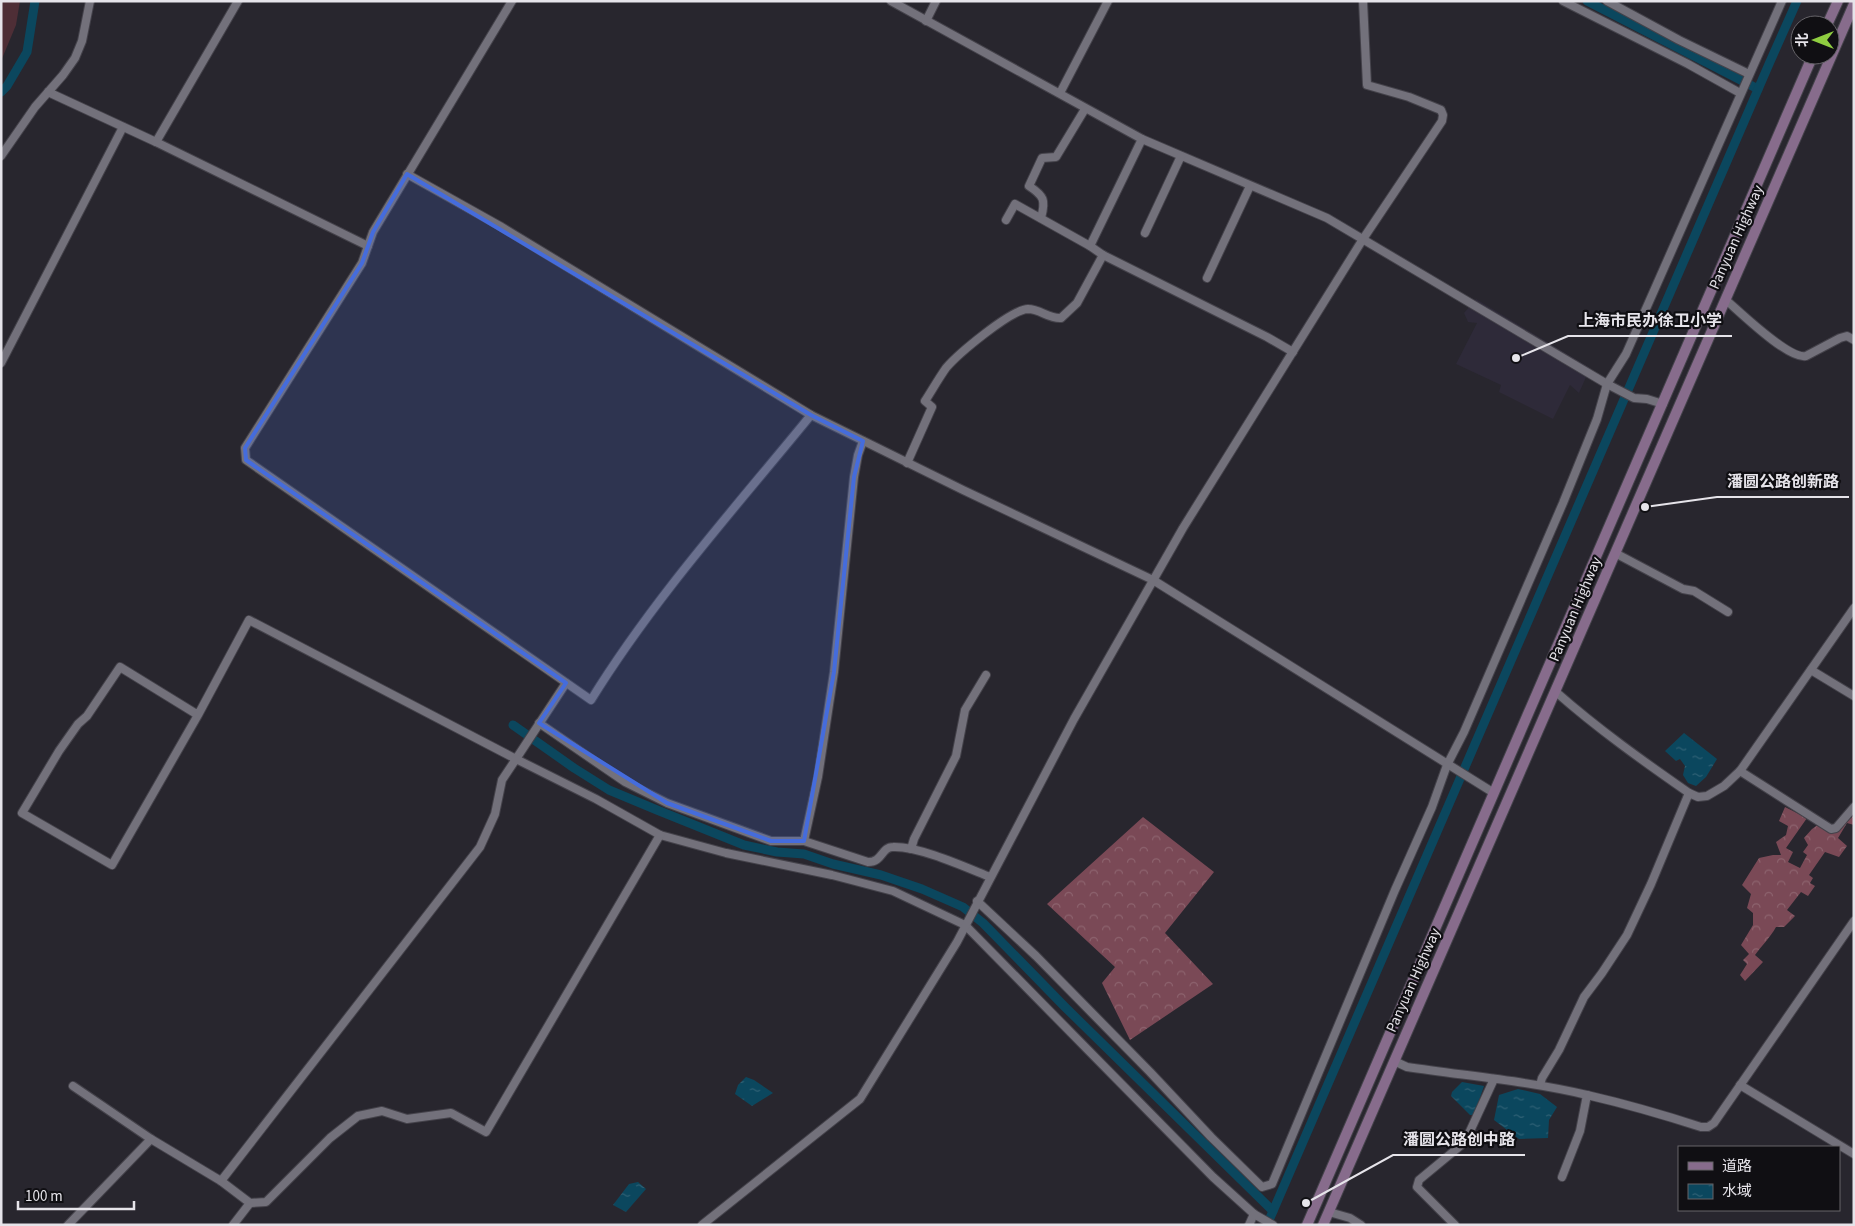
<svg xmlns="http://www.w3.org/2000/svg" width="1855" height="1226" viewBox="0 0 1855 1226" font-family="'Source Sans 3','Noto Sans SC',sans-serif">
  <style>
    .built { fill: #2e2a39 }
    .green { fill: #4e2e36 }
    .forest { fill: url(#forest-crowns) }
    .water { fill: url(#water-ripples) }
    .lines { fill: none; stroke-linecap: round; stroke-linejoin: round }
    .canal { stroke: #0b475e; stroke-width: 9 }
    .minor-casing { stroke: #44424a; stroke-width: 10 }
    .secondary-casing { stroke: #44424a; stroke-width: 12 }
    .minor { stroke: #73717b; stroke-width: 8 }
    .secondary { stroke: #876c8c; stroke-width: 10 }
    .marked { fill: #456cdc; fill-opacity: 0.2; stroke: #456cdc; stroke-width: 4; stroke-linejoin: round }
    .labels { text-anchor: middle; stroke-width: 4.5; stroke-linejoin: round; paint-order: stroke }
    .street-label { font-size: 15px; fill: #e6e4ea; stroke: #100f13 }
    .leader { fill: none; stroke: #e6e4ea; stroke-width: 2 }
    .callout-dot { fill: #e6e4ea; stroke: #100f13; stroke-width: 2 }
    .callout-label { font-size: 16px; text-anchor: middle; font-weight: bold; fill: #e6e4ea; stroke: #100f13; stroke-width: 4.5; stroke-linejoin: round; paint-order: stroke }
  </style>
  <defs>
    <pattern id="forest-crowns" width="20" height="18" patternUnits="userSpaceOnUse" patternTransform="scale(1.25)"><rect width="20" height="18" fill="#7a4956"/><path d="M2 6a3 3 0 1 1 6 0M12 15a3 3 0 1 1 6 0" fill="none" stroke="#8d636e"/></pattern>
    <pattern id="water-ripples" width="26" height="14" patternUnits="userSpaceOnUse" patternTransform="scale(1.25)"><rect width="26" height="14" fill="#0b475e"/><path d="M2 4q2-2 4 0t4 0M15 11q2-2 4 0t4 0" fill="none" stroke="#2f6175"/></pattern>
  </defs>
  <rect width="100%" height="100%" fill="#28262e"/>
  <path class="built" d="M1476,299L1590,368L1579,393L1570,385L1553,419L1499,392L1501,385L1456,364L1477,323L1468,322L1464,313Z"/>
  <path class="green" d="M1,1H20L16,25L1,61Z"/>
  <g class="forest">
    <path d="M1785,807L1807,818L1786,848L1793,852L1788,862L1800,868L1807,855L1803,852L1808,845L1804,838L1812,829L1822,822L1835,827L1851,818L1854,815V825L1847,823L1838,838L1847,846L1839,857L1825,852L1809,875L1813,878L1810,883L1815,886L1808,896L1801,892L1787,910L1795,916L1784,927H1776C1770,938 1762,945 1755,955L1763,962L1745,981L1740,975L1747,964L1743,960L1749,954L1741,945L1753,925V913L1747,908L1751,894L1742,885L1759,858L1773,855H1781L1776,842L1786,835L1788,826L1779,821Z"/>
    <path d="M1143,817L1214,872L1165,933L1213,984L1130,1040L1102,983L1115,967L1047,904Z"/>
  </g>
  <g class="water">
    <path d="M1684,733L1717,759L1706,777L1696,786L1688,783L1683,775L1685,766L1680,759L1676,761L1665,751Z"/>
    <path d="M746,1077L754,1080L773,1093L752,1106L735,1094L738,1085Z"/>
    <path d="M1462,1082L1484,1086L1474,1115H1470L1451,1096L1452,1092Z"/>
    <path d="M1518,1089L1540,1094L1557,1107L1549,1120L1548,1138L1519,1139L1494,1120L1499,1095Z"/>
    <path d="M638,1182L646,1189L626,1212L613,1205L629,1184Z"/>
  </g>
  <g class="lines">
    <g class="canal">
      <path d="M1587,1L1758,89"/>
      <path d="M1,92L7,86L27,52L35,1"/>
      <path d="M513,725L574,768L609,790L657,810L744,845L777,852L804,854L833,864L881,875L922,889L963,907L983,923L1065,1007L1273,1211"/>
      <path d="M1267,1225L1769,64L1797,1"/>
    </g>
    <g class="minor-casing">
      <g id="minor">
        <path d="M512,1L373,232L362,263L245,448L246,460L591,700C654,598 735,508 811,415"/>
        <path d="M891,1L1142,139L1327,218L1607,384L1634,398L1647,399L1663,404"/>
        <path d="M1563,1L1688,64L1740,93"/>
        <path d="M1607,1L1679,40L1749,74"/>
        <path d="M926,21L936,1"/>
        <path d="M48,92L156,142L368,246"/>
        <path d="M1060,93L1108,1"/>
        <path d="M1142,139L1090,246L1103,255L1267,337L1293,352"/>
        <path d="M156,142L238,1"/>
        <path d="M1,156L35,107L63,75L75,58L82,41L90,1"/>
        <path d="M407,174L500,226L811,415L963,490L1153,580L1494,793"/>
        <path d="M1041,218C1046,200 1044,196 1029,186L1042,158L1056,157L1085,109"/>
        <path d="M1006,220L1015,204L1090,246"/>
        <path d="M1145,233L1181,156"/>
        <path d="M1207,278L1250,186"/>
        <path d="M1726,300C1740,312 1789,360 1806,356L1840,338L1847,336L1854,340"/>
        <path d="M1,363L123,127"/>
        <path d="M907,463L932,407L925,401C932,390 939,378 946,368C958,354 1010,310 1028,309C1040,309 1049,319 1061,318L1077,303L1103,255"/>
        <path d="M1615,553L1683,589L1694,591L1728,612"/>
        <path d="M1811,670L1854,696"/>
        <path d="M1556,692C1598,729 1643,761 1689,793L1698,797L1707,796L1724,786L1740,771L1854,608"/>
        <path d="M198,715L120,667L87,716L78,724L59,751L22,813L112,865L198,715L249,620L516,759L566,683"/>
        <path d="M539,723L625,782L667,803L771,841H804L868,862C883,862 881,847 893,847C919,846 965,867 990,877"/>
        <path d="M1740,771L1831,829L1836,828L1854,807"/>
        <path d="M804,841L818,777L834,672L854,477L858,455L863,441"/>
        <path d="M911,849L914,839L956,756L965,710L986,675"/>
        <path d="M977,901L1036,956L1150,1072L1211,1137L1262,1187L1272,1184L1395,890L1432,807L1447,765L1464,732L1563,503L1597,419L1607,384L1626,354L1782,1"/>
        <path d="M1394,1061L1407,1067C1467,1076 1528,1081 1587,1095C1626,1104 1664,1115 1701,1127H1708L1714,1123L1854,921"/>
        <path d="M1540,1085L1542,1078L1559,1050L1584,997L1602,973L1627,935L1651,884L1689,793"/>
        <path d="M1740,1085L1854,1154"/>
        <path d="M151,1139L221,1181L480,847L495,814L502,780L516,759L596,799L660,835L726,853L832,875L893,891L965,925L1213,1177L1254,1214"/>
        <path d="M1562,1177L1580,1131L1587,1095"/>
        <path d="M221,1181L250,1203L233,1225"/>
        <path d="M250,1203L266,1202L330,1138L358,1116L382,1111L407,1119L451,1113L486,1132L660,835"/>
        <path d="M1329,1212L1350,1218L1361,1225"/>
        <path d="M68,1225L151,1139L73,1086"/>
        <path d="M702,1225L860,1099L957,942L1074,719L1183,528L1363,239L1442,121L1443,115L1441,110L1409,97L1367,85L1363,1"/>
        <path d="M1249,1225L1254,1214L1273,1225"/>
        <path d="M1455,1225L1417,1187L1419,1180L1465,1142L1494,1079"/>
      </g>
    </g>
    <g class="secondary-casing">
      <g id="secondary">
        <path d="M1827,25L1838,1"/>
        <path d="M1307,1225L1813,55"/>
        <path d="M1323,1225L1854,4"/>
      </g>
    </g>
    <use href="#minor" class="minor"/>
    <use href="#secondary" class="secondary"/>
  </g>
  <path class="marked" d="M407,174L811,415L863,441L854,477L834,672L804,841H771L667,803L539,723L566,683L246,460L245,448L362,263L373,232Z"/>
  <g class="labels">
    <g class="street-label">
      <text transform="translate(1736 237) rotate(-66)" y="5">Panyuan Highway</text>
      <text transform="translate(1575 609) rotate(-67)" y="5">Panyuan Highway</text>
      <text transform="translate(1413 980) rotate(-66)" y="5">Panyuan Highway</text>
    </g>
  </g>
  <path class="leader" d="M1516 358L1568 336H1732M1645 507L1717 497H1849M1306 1203L1393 1155H1525"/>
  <g class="callout-dot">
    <circle cx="1516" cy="358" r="5"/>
    <circle cx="1645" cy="507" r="5"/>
    <circle cx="1306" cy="1203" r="5"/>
  </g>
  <g class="callout-label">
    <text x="1650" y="326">上海市民办徐卫小学</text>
    <text x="1783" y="487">潘圆公路创新路</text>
    <text x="1459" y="1145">潘圆公路创中路</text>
  </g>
  <rect width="1855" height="1226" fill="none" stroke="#e6e4ea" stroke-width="5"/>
  <rect x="1678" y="1146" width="162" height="65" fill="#100f13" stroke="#666469"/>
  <rect x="1688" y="1162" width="25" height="8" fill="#876c8c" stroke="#666469"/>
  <text x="1722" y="1171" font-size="15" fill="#e6e4ea">道路</text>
  <rect x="1688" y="1184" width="25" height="15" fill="url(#water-ripples)" stroke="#666469"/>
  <text x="1722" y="1196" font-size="15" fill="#e6e4ea">水域</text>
  <g transform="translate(1815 40) rotate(270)"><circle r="24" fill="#100f13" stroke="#666469"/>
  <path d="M0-4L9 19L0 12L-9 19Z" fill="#8fcd41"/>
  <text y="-8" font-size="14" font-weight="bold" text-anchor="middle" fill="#e6e4ea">北</text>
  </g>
  <path d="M18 1201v8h116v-8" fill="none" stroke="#e6e4ea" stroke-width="2.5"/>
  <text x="25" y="1201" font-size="15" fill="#e6e4ea" stroke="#100f13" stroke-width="4" paint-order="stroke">100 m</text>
</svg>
